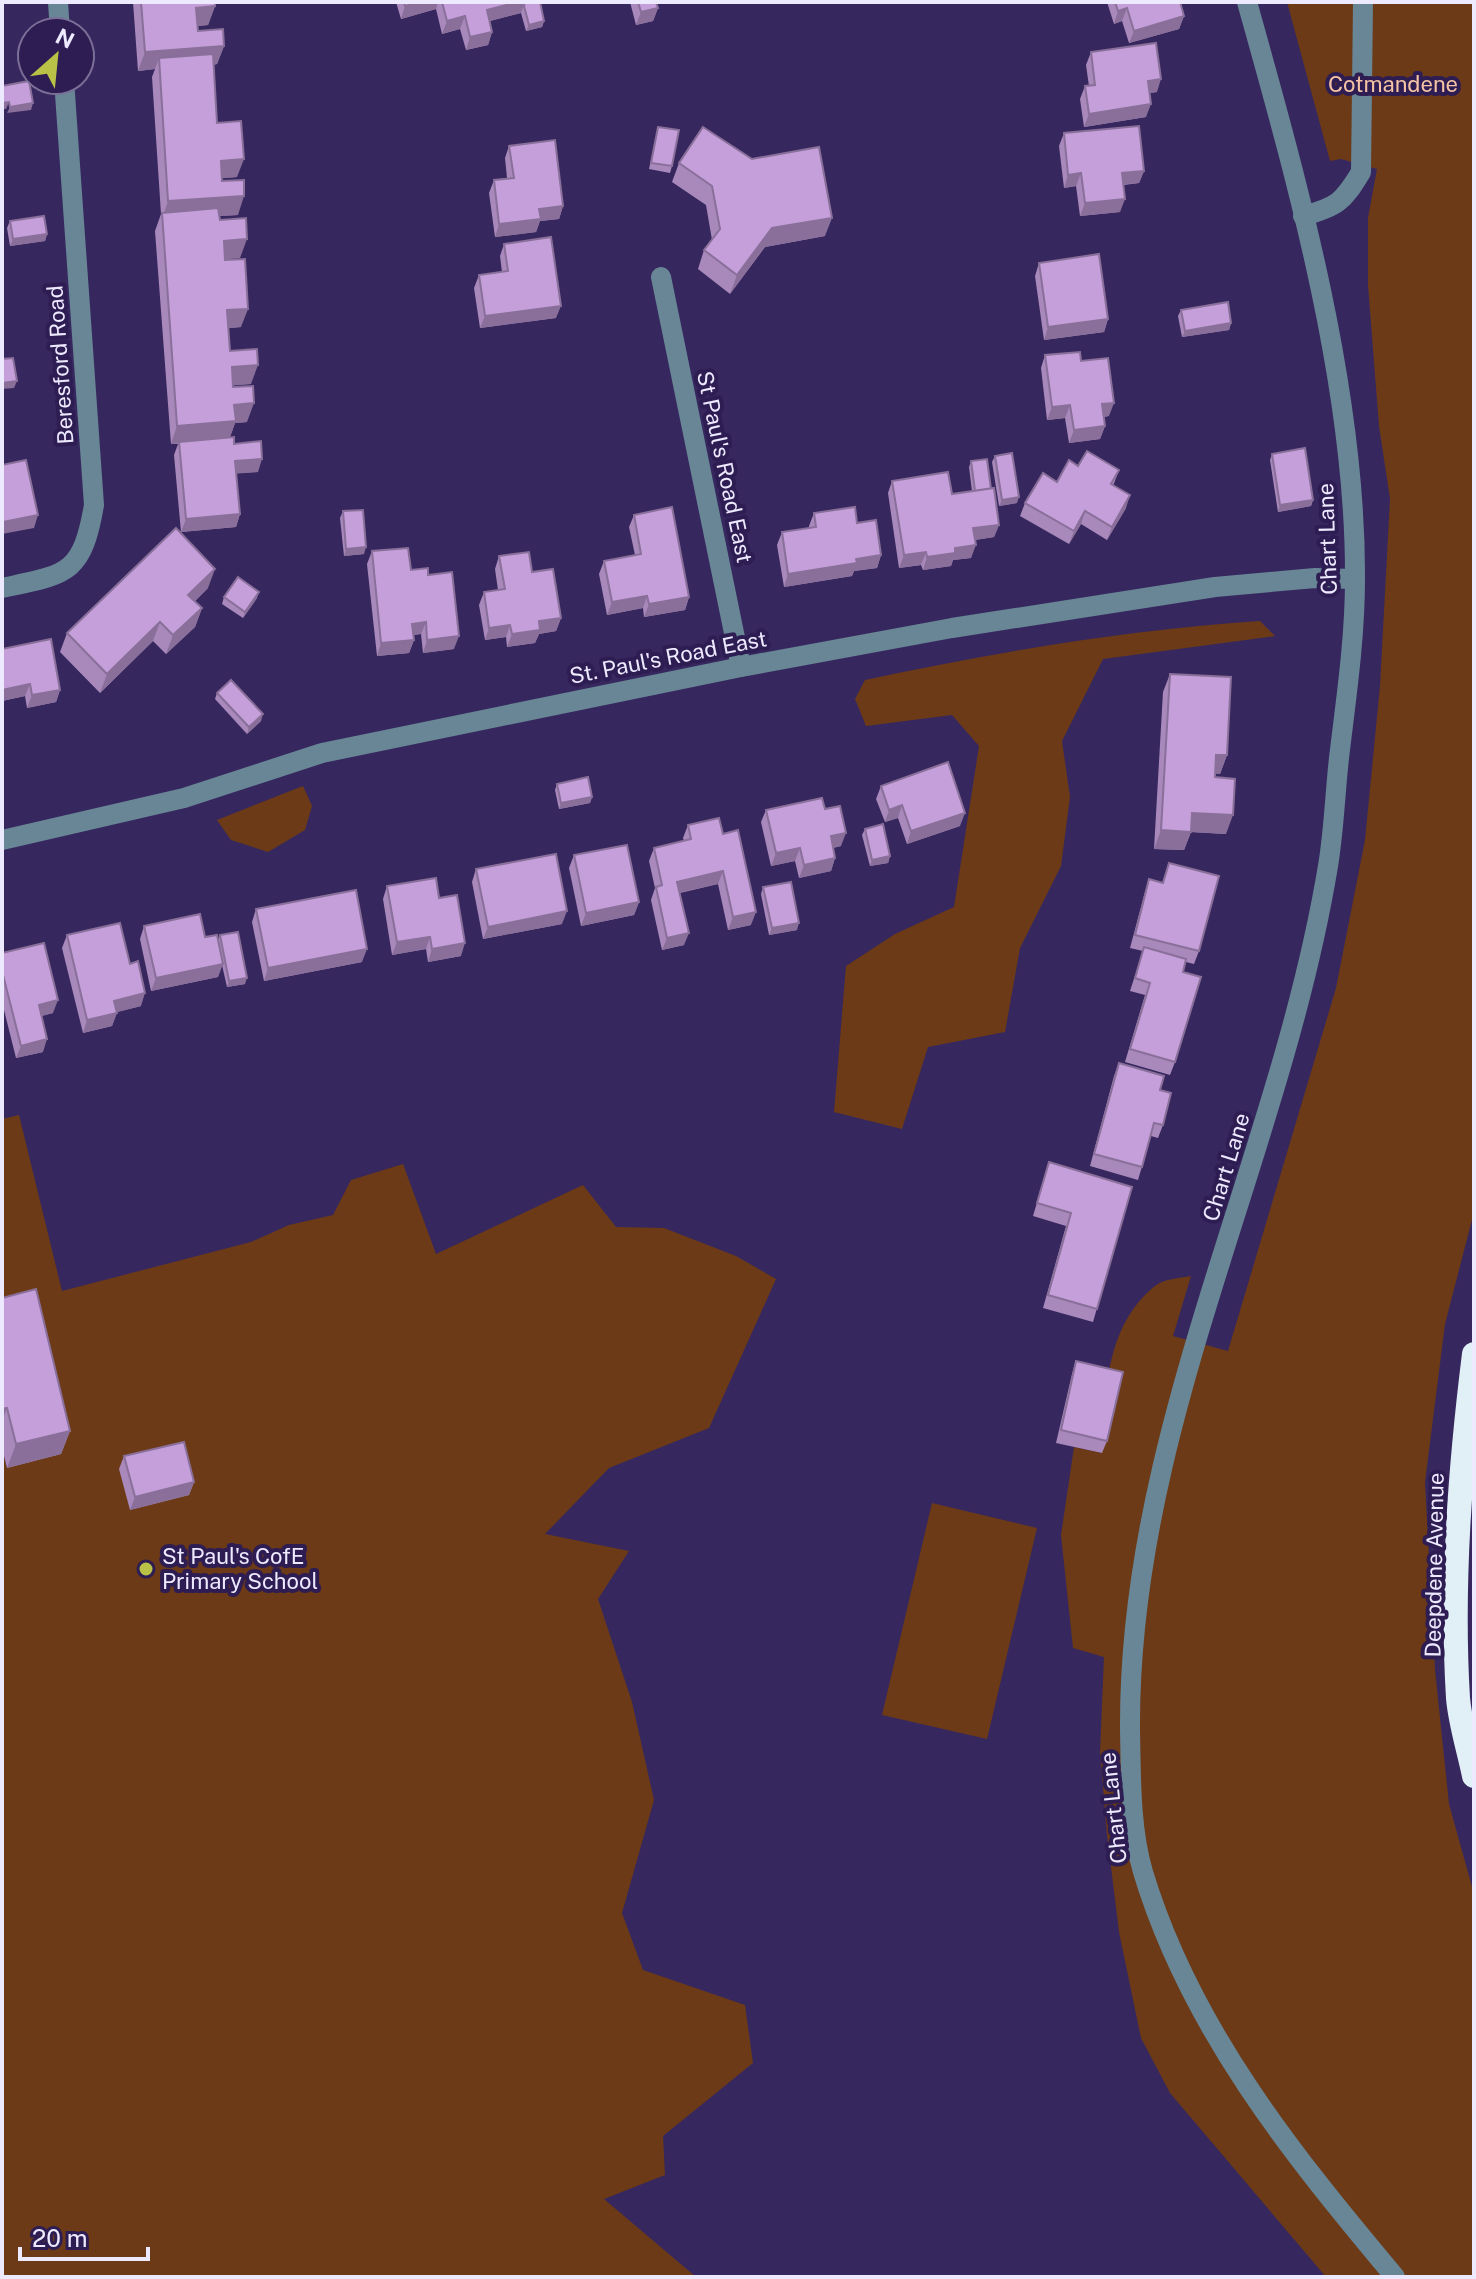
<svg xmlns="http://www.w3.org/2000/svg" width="1476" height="2279" viewBox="0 0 1476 2279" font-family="'Public Sans',sans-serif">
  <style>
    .green { fill: #6c3a17 }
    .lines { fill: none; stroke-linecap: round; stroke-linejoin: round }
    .minor { stroke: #688696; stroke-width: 20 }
    .highway { stroke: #e1eff7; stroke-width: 24 }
    .wall { fill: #a989bb }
    .shaded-wall { fill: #896f99 }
    .building { fill: #c49fda; stroke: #896f99; stroke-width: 2 }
    .poi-dot { fill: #b9c146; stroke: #2d1d52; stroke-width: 3 }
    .labels { text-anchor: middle; stroke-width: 8; stroke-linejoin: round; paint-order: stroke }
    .park-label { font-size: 22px; fill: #f6c4a5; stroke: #2d1d52 }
    .street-label { font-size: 22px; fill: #ede9fe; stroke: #2d1d52 }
    .poi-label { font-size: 22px; fill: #ede9fe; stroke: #2d1d52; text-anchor: start }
  </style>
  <rect width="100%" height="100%" fill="#36285e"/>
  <g class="green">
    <path d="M1287,2H1474V1212L1445,1324L1425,1482L1435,1670L1449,1804L1474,1894V2277H1326L1170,2093L1141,2038L1119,1932L1107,1834L1100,1752L1104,1657L1073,1648L1061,1535L1074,1447L1102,1453C1105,1394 1105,1326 1155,1286C1163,1279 1180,1278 1191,1276L1173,1336L1228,1351L1336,988L1365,840L1380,686L1390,499L1379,426L1368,285V218L1377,169L1341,159L1330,161Z"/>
    <path d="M1260,621L1275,636L1103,659L1062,741L1070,797L1061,866L1020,948L1005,1032L928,1047L902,1129L834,1112L846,966L895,934L954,907L979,746L952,715L866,726L855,699L865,680C996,652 1126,630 1260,621Z"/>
    <path d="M303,786L312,806L305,830L268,852L231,840L217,820Z"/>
    <path d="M19,1115L62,1291L251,1242L289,1225L333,1215L351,1180L403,1164L436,1254L583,1185L616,1227L664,1228L736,1256L776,1279L709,1428L609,1468L545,1534L629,1551L598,1599L632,1702L654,1800L622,1913L643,1970L745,2005L753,2063L663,2136L665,2175L604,2199L696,2277H2V1448L7,1468L2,1319V1119Z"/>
    <path d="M932,1503L1037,1528L987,1739L882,1715Z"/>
  </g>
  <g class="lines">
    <g class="minor">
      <path d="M58,2L60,32"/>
      <path d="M1247,2C1298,184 1356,390 1355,579C1355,639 1346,699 1339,758C1335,794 1334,830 1328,866C1280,1157 1128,1429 1130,1729C1131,1776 1130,1828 1143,1872C1190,2028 1292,2154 1395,2277"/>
      <path d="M1303,216C1337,207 1343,202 1361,172L1363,2"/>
      <path d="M661,277L741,667"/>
      <path d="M2,588C67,574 82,575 94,505L64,80"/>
      <path d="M2,840L184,798L322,753L741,667L952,628L1215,587L1315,578L1355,579"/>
    </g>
    <path class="highway" d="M1474,1354C1460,1467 1451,1583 1458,1698C1460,1723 1469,1751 1474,1776"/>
  </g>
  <g class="wall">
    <path d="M133,2H215V6L208,25L197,26L198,31L224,46L217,64L213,65L217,123L237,177L222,178V181L238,215L219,216L220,220L240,258L225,259L241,327L228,328L230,351L251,384L233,385L247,422L235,423L230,437L258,472L236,473L240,514L236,527L181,532L174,455L178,444H171L155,231L161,214L152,77L155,69L138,71Z"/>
    <path d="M396,2H540L544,21L542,27L526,31L521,13L490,21L492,32L488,45L466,50L460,29L442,34L436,9L401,19Z"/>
    <path d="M630,2H656L658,8L653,21L636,25Z"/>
    <path d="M1107,2H1180L1184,16L1179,29L1129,43L1122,21L1114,24Z"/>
    <path d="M1091,52L1157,92L1149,93L1146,117L1084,127L1080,99L1085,86H1089L1086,65Z"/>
    <path d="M658,127L672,166L670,173L649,169Z"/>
    <path d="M1064,133L1144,171L1139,183L1124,185L1120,212L1080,216L1076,186L1064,188L1059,146Z"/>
    <path d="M509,146L563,206L559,219L540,221L536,232L495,237L489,193L494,180L507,178L505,158Z"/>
    <path d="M679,163L825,236L765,247L730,294L698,269L704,250L712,240L706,205L672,182Z"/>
    <path d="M10,221L47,234L45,241L10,246L7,228Z"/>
    <path d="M504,244L556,318L480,328L474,288L479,275L502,272L500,256Z"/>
    <path d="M1039,263L1108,319L1104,332L1044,340L1035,276Z"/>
    <path d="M1181,310L1231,323L1229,330L1182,337L1178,316Z"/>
    <path d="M1045,355L1081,361L1109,416L1104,417L1105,426L1100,439L1069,443L1065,418L1047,420L1041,368Z"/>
    <path d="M1272,454L1313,500L1311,506L1278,512L1270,460Z"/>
    <path d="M995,456L1017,503L999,506L992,462Z"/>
    <path d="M971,461L991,489L999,525L994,537L975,540L971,558L953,560L951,566L923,570L921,565L899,568L888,493L892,481L952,494L972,491L969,467Z"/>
    <path d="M1078,466L1119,470L1113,486L1126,508L1107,540L1081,524L1069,544L1020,516L1025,503Z"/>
    <path d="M343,511L364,554L344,556L340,518Z"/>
    <path d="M814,513L857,523L881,555L877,568L854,571L852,576L784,587L777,545L782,532L809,528V526Z"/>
    <path d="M634,515L689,597L685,610L644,617L643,608L607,615L599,574L604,561L635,555L629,527Z"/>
    <path d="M372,551L411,570L428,575L454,649L423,653L421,634L413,635L414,640L409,653L377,656L367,564Z"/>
    <path d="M499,556L532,572L561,618L556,631L539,634L535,643L507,647L506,637L485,640L479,605L484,592L498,590L495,569Z"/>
    <path d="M208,588L195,601L202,608L195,627L166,654L153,641L100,693L60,652L67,633Z"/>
    <path d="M224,597L257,598L243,618L222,604Z"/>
    <path d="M2,649L60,690L56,702L27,708L25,696L2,701Z"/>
    <path d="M1170,674L1227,755L1220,774L1215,773V777L1226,834L1191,832L1184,850L1154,849L1163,692Z"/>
    <path d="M217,693L261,721L247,734L215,699Z"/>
    <path d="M557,784L592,797L590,803L559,809L555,790Z"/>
    <path d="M881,786L960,826L907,844L898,818L885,822L876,799Z"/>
    <path d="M825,809L841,846L833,848L835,858L831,871L799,878L795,861L771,866L761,822L766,810Z"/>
    <path d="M688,825L723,834L751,925L728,930L718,884L680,893L684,945L662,950L651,900L655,888L649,861L654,848L684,841L683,838Z"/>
    <path d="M865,829L890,856L888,863L870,866L862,835Z"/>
    <path d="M574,855L639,902L634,915L581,926L569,868Z"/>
    <path d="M1169,863L1199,951L1194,964L1186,962L1183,972L1175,1062L1170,1075L1125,1062L1145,995L1130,991L1143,951L1130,948L1145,892L1149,879L1162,883Z"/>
    <path d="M476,869L562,924L483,939L472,882Z"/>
    <path d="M387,886L439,898L461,956L428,962L426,949L392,955L383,899Z"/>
    <path d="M763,887L797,930L769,935L761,894Z"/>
    <path d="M256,909L362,962L264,981L252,922Z"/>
    <path d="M144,926L205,937L218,941L220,935L245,984L227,987L222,965L218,977L151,991L140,939Z"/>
    <path d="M67,935L141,1006L117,1012L112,1026L83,1033L62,948Z"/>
    <path d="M2,953L53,1013L41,1016L43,1052L16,1058L2,1002Z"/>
    <path d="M1119,1063L1160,1090L1163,1125L1158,1138L1151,1136L1138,1180L1090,1166L1114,1076Z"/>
    <path d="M1049,1162L1132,1187L1093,1322L1043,1308L1066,1226L1033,1216Z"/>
    <path d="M2,1298L70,1431L61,1454L7,1468L2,1448Z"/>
    <path d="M1076,1361L1107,1441L1102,1453L1056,1443L1072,1374Z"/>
    <path d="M124,1456L194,1482L189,1495L130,1510L119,1469Z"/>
  </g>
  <g class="shaded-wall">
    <path d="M420,2H438L436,9L401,19L405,6Z"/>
    <path d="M518,2H525L521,13L482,23L487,10Z"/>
    <path d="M215,6L208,25L189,27L196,8Z"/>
    <path d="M658,8L653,21L636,25L641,12Z"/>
    <path d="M1127,8L1122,21L1114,24L1118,11Z"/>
    <path d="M465,16L460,29L442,34L447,21Z"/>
    <path d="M1184,16L1179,29L1129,43L1134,31Z"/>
    <path d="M544,21L542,27L526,31L529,25Z"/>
    <path d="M492,32L488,45L466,50L470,37Z"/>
    <path d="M224,46L217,64L159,69V58L155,69L138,71L145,52Z"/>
    <path d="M1161,79L1157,92L1143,94L1148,81Z"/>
    <path d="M9,102L6,109H2V103Z"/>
    <path d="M33,103L31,110L7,113L10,107Z"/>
    <path d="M1151,104L1146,117L1084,127L1089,114Z"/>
    <path d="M244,159L237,177L214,179L221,161Z"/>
    <path d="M1144,171L1139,183L1118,185L1122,173Z"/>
    <path d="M1081,173L1076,186L1064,188L1068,175Z"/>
    <path d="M244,196L238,215L162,219L168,201Z"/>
    <path d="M1125,199L1120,212L1080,216L1085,203Z"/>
    <path d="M563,206L559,219L540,221L536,232L495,237L499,224L539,209Z"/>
    <path d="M832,218L825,236L765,247L730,294L737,275L772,228Z"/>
    <path d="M47,234L45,241L10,246L13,239Z"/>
    <path d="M247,239L240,258L217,259L224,241Z"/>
    <path d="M561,306L556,318L480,328L485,316Z"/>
    <path d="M248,309L241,327L220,329L227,310Z"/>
    <path d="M1108,319L1104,332L1044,340L1048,327Z"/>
    <path d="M1231,323L1229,330L1182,337L1185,331Z"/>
    <path d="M258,365L251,384L225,386L232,367Z"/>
    <path d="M17,381L14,388L2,389V383Z"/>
    <path d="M254,403L247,422L235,423L229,440L171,444L177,426L234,405Z"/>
    <path d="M1114,403L1109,416L1098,417L1102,404Z"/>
    <path d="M1070,405L1065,418L1047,420L1052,407Z"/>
    <path d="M1105,426L1100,439L1069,443L1074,430Z"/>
    <path d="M262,459L258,472L231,474L235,461Z"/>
    <path d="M1130,495L1126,508L1107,540L1112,527Z"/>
    <path d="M1019,497L1017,503L999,506L1002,500Z"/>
    <path d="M1313,500L1311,506L1278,512L1280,505Z"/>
    <path d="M1085,511L1081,524L1069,544L1074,531Z"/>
    <path d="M240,514L236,527L181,532L186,519Z"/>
    <path d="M38,515L34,528L2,534L3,522Z"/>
    <path d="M999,525L994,537L968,541L973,528Z"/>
    <path d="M976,545L971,558L953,560L951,566L923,570L927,557L955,548Z"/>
    <path d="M366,547L364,554L344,556L346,549Z"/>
    <path d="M926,552L921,565L899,568L904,555Z"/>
    <path d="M881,555L877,568L854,571L852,576L784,587L788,574L856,559Z"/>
    <path d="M215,569L208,588L182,614L188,595Z"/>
    <path d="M259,592L257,598L243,618L245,612Z"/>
    <path d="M647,596L643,608L607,615L612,602Z"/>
    <path d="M689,597L685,610L644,617L649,604Z"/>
    <path d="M202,608L195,627L166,654L173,635Z"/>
    <path d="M561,618L556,631L539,634L535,643L507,647L512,634L539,621Z"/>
    <path d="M160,622L153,641L100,693L107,674Z"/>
    <path d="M426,622L421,634L407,636L412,624Z"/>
    <path d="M510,625L506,637L485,640L489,628Z"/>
    <path d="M459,636L454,649L423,653L427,640Z"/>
    <path d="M414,640L409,653L377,656L381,643Z"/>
    <path d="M30,684L25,696L2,701V690Z"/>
    <path d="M60,690L56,702L27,708L32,695Z"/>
    <path d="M263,714L261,721L247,734L249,727Z"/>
    <path d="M1216,755H1227L1220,774L1209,773Z"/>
    <path d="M592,797L590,803L559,809L561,803Z"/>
    <path d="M902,805L898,818L885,822L889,810Z"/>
    <path d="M965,813L960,826L907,844L911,831Z"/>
    <path d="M1192,813L1233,815L1226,834L1191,832L1184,850L1154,849L1161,830Z"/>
    <path d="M846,833L841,846L826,849L831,836Z"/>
    <path d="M800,848L795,861L771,866L776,853Z"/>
    <path d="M890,856L888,863L870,866L872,860Z"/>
    <path d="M835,858L831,871L799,878L804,865Z"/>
    <path d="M723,871L718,884L673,894L677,882Z"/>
    <path d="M639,902L634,915L581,926L586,913Z"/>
    <path d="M567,911L562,924L483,939L488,927Z"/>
    <path d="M756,912L751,925L728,930L733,917Z"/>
    <path d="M799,923L797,930L769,935L772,928Z"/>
    <path d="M689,933L684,945L662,950L667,938Z"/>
    <path d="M430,937L426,949L392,955L397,942Z"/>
    <path d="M465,943L461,956L428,962L432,949Z"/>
    <path d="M367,949L362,962L264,981L268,968Z"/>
    <path d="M223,964L218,977L151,991L156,978Z"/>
    <path d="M247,978L245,984L227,987L229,981Z"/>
    <path d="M145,993L141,1006L110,1014L114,1001Z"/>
    <path d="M58,1000L53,1013L34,1018L39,1005Z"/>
    <path d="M117,1013L112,1026L83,1033L87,1020Z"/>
    <path d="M47,1039L43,1052L16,1058L21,1046Z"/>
    <path d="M7,1408L2,1421V1409Z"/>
    <path d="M70,1431L61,1454L7,1468L16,1444Z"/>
    <path d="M194,1482L189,1495L130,1510L135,1497Z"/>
  </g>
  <g class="building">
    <path d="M141,2H215V6L196,8L198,31L223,29L224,46L145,52Z"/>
    <path d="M404,2H420L405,6Z"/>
    <path d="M442,2H518L487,10L492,32L470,37L465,16L447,21Z"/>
    <path d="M525,2H540L544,21L529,25L524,6Z"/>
    <path d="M638,2H656L658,8L641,12Z"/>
    <path d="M1115,2H1180L1184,16L1134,31L1127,8L1118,11Z"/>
    <path d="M1156,43L1161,79L1148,81L1151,104L1089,114L1085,86L1095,85L1091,52Z"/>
    <path d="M213,54L217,123L241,121L244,159L221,161L222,181L244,180V196L168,201L159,58Z"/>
    <path d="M29,81L33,103L10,107L9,102L2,103V86Z"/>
    <path d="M1139,126L1144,171L1122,173L1125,199L1085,203L1081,173L1068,175L1064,133Z"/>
    <path d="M658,127L679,130L672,166L651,163Z"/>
    <path d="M703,127L752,159L819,147L832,218L772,228L737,275L704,250L720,229L712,186L679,163Z"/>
    <path d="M555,140L563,206L539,209L541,219L499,224L494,180L514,178L509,146Z"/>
    <path d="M218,208L220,220L246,218L247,239L224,241L225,260L245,259L248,309L227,310L230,351L257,349L258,365L232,367L233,387L253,386L254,403L234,405L236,421L177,426L162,213Z"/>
    <path d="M44,216L47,234L13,239L10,221Z"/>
    <path d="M551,237L561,306L485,316L479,275L508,271L504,244Z"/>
    <path d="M1099,254L1108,319L1048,327L1039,263Z"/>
    <path d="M1228,302L1231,323L1185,331L1181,310Z"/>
    <path d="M1080,352L1081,361L1108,358L1114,403L1102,404L1105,426L1074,430L1070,405L1052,407L1045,355Z"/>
    <path d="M13,358L17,381L2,383V359Z"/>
    <path d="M234,437V444L261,441L262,459L235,461L240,514L186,519L179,442Z"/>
    <path d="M1305,448L1313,500L1280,505L1272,454Z"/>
    <path d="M1087,451L1119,470L1111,484L1130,495L1112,527L1085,511L1074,531L1025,503L1043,473L1057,482L1069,460L1078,466Z"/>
    <path d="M1012,453L1019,497L1002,500L995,456Z"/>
    <path d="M987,459L991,489L975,491L971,461Z"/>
    <path d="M26,460L38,515L3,522L2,465Z"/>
    <path d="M948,472L952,494L994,488L999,525L973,528L976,545L955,548V553L927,557L926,552L904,555L892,481Z"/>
    <path d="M672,507L689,597L649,604L647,596L612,602L604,561L641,554L634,515Z"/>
    <path d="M855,507L857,523L876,520L881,555L856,559L857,563L788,574L782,532L816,527L814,513Z"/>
    <path d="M363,510L366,547L346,549L343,511Z"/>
    <path d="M176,528L215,569L188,595L202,608L173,635L160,622L107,674L67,633Z"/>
    <path d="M408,548L411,570L428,568V575L452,572L459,636L427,640L426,622L412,624L414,640L381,643L372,551Z"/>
    <path d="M529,552L532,572L553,569L561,618L539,621L540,630L512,634L510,625L489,628L484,592L505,589L499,556Z"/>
    <path d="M238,577L259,592L245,612L224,597Z"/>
    <path d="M51,639L60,690L32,695L30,684L2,690V649Z"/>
    <path d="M1170,674L1231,677L1227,755H1216L1215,777L1235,779L1233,815L1192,813L1191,832L1161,830Z"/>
    <path d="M231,680L263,714L249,727L217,693Z"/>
    <path d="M948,762L965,813L911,831L902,805L889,810L881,786Z"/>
    <path d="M588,777L592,797L561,803L557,784Z"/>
    <path d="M822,798L825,809L840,806L846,833L831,836L835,858L804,865L800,848L776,853L766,810Z"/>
    <path d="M719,818L723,834L738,830L756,912L733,917L723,871L677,882L689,933L667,938L656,887L662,885L654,848L691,839L688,825Z"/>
    <path d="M883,824L890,856L872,860L865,829Z"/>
    <path d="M627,845L639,902L586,913L574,855Z"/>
    <path d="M556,854L567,911L488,927L476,869Z"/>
    <path d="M1169,863L1219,876L1199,951L1135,935L1149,879L1163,883Z"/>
    <path d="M436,878L439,898L457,895L465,943L432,949L430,937L397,942L387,886Z"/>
    <path d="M791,882L799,923L772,928L763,887Z"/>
    <path d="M356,890L367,949L268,968L256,909Z"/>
    <path d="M200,914L205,937L217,935L223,964L156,978L144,926Z"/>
    <path d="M120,923L130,964L138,961L145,993L114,1001L117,1013L87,1020L67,935Z"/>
    <path d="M238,932L247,978L229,981L220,935Z"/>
    <path d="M44,943L58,1000L39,1005L47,1039L21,1046L2,971V953Z"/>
    <path d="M1144,947L1186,959L1183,972L1201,977L1175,1062L1130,1049L1150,983L1135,978Z"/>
    <path d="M1119,1063L1164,1076L1160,1090L1171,1093L1163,1125L1154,1123L1142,1167L1094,1154Z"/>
    <path d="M1049,1162L1132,1187L1097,1309L1048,1295L1071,1213L1037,1203Z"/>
    <path d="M36,1289L70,1431L16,1444L7,1408L2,1409V1298Z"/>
    <path d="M1076,1361L1123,1372L1107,1441L1061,1430Z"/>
    <path d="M184,1442L194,1482L135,1497L124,1456Z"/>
  </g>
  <circle class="poi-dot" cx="146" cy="1569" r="8"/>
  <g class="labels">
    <g class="park-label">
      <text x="1393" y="92">Cotmandene</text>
    </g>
    <g class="street-label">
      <text transform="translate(60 365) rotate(-94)" y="8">Beresford Road</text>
      <text transform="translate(725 467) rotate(78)" y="8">St Paul's Road East</text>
      <text transform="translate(1327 539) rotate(-92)" y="8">Chart Lane</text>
      <text transform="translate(668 657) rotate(-11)" y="8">St. Paul's Road East</text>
      <text transform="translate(1226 1167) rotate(-73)" y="8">Chart Lane</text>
      <text transform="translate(1434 1565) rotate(-89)" y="8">Deepdene Avenue</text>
      <text transform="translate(1113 1808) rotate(-96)" y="8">Chart Lane</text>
    </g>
    <g class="poi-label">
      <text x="162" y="1564">St Paul's CofE<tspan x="162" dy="25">Primary School</tspan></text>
    </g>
  </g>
  <rect width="1476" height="2279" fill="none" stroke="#ede9fe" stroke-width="8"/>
  <g transform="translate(56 56) rotate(27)"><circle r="38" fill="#2d1d52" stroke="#7a6f97" stroke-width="2"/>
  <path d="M0-6L14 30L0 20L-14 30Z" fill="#b9c146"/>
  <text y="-12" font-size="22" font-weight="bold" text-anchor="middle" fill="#ede9fe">N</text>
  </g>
  <path d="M20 2247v12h128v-12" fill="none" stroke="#ede9fe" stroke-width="4"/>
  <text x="32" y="2247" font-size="24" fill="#ede9fe" stroke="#2d1d52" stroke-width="6" paint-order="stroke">20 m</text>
</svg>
